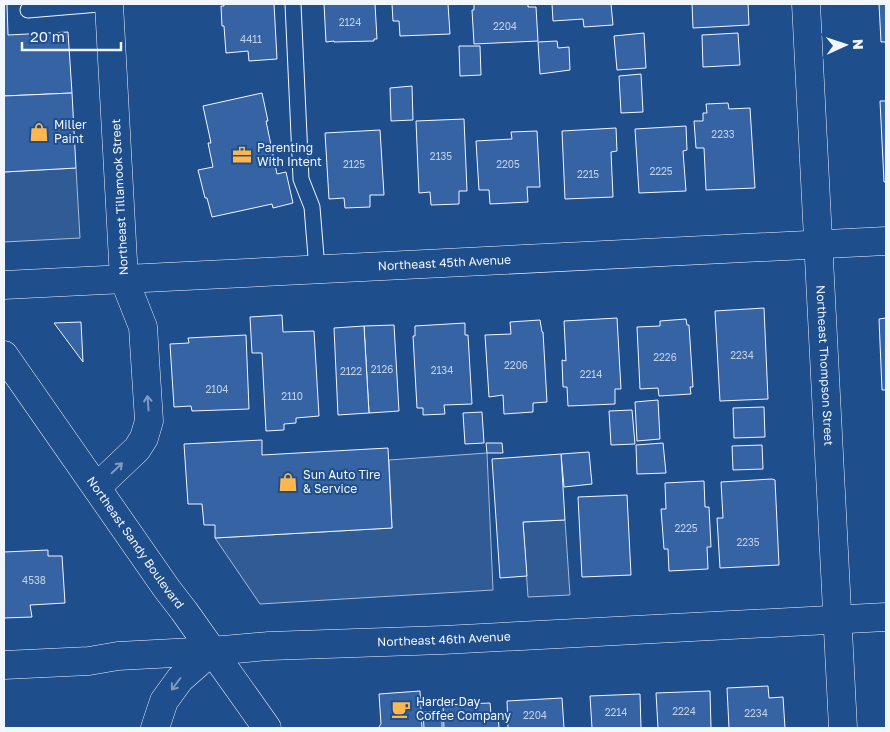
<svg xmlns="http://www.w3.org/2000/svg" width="890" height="732" viewBox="0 0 890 732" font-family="'Golos Text',sans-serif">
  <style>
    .parking { fill: #305b95; stroke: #a8bbd7 }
    .building { fill: #3563a3; stroke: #f2f6ff }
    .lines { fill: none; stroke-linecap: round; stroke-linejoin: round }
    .service-casing { stroke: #f2f6ff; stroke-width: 17 }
    .minor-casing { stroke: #f2f6ff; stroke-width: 29 }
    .tertiary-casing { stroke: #f2f6ff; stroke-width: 29 }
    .primary-casing { stroke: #f2f6ff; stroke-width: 29 }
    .service { stroke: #1f4e8c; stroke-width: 15 }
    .minor { stroke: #1f4e8c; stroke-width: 28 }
    .tertiary { stroke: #1f4e8c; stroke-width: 28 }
    .primary { stroke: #1f4e8c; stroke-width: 28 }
    .oneway { stroke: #7e9ac0 }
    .labels { text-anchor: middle; stroke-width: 4; stroke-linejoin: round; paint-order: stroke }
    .number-label { font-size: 10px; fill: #c3d1e8 }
    .poi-label { font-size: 12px; fill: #f2f6ff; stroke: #1f4e8c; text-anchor: start }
    .street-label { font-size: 12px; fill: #f2f6ff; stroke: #1f4e8c }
  </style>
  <rect width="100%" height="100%" fill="#1f4e8c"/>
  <g class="parking">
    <path d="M76,168L80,238L4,242V172Z"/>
    <path d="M487,453L493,590L260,604L215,538L392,528L389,460Z"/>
    <path d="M565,520L570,595L528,597L523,522Z"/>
  </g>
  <g class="building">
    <path d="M4,4H7L8,35L68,32L72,93L4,96Z"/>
    <path d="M224,4H274L277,59L249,61L248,51L226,53L224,26H222L221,6H224Z"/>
    <path d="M324,4H375L377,39H374V41L334,42V41L326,42Z"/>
    <path d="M392,4H448L450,34L400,36L399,21H393Z"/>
    <path d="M474,4H528V7H536L538,41L474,44L472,10H474Z"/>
    <path d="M552,4H611L613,25L584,27L583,19L553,21Z"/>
    <path d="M692,4H748L749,25L693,28Z"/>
    <path d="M879,4H886V42H881Z"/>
    <path d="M644,33L646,68L617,70L614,36Z"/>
    <path d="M738,33L740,65L703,67L702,35Z"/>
    <path d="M557,41L558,48L569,47L570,70L540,74L538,42Z"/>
    <path d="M459,46H480L481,75L460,76Z"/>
    <path d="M641,74L643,112L621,113L619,76Z"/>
    <path d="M412,86L413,120L391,121L390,88Z"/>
    <path d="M72,93L76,168L4,172V96Z"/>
    <path d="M262,93L268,121H266L277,174L286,172L293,203L273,208L272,204L212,217L207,198H205L198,170L213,167L208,143H211L203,106Z"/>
    <path d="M880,101H886V182H884Z"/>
    <path d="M728,103L729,109L750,108L755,188L706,190L704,148H696L694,121H703V113H707L706,104Z"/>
    <path d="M464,119L467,191H459V204L431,205L430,192L419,193L416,121Z"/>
    <path d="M686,126L687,150L683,151L686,191L639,193L635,129Z"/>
    <path d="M616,128L617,151L611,152L613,197L565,199L562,131Z"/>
    <path d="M380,130L384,195H370V207L345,208L344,198L329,199L325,133Z"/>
    <path d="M537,131L540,187H527L528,202L490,204L489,190H479L476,141L512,139L511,132Z"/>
    <path d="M764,308L768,399L720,401L715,311Z"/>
    <path d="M282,315L283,332L314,331L319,416L296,418V423L284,424V430L266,431L262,353H252L250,317Z"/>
    <path d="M617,318L621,389H615V404L568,406L567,387H563L562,360L566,361L564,321Z"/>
    <path d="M886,318V390H882L879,319Z"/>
    <path d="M686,319L687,325H689L693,387H690L691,394L659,396L658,388L640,389L637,327L660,326V321Z"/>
    <path d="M540,320L542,332H543L547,402L533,403V412L504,414L503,395L489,397L485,335L511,334L510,322Z"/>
    <path d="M81,322L83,362L54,323Z"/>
    <path d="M465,323V335H468L472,404L444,405L445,414L423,415V408H417L413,336H415V326Z"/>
    <path d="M394,325L399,411L369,413L364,326Z"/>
    <path d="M364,326L369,413L338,415L334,328Z"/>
    <path d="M246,335L249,409L192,411L191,406L174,407L170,344L189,343L188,338Z"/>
    <path d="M658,400L660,439L637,441L635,402Z"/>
    <path d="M764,407L765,437L734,438L733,408Z"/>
    <path d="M632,410L635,444L611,445L609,411Z"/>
    <path d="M482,412L484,443L465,444L463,413Z"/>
    <path d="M262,440V455L388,448L392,528L215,538V525H204L202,504H188L184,444Z"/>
    <path d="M486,443H502L503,453H487Z"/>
    <path d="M663,443L666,473L637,474L636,445Z"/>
    <path d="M762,445L763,469L733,470L732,446Z"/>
    <path d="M589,452L592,484L564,487L561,454Z"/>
    <path d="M561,454L565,520L523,522L527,576L500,578L492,459Z"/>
    <path d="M772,479L775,480L779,565L720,568L717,518H723L721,482Z"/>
    <path d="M704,481L705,507H709L711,547H707L708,569L669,571L668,549H664L661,509H666L665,483Z"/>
    <path d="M627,495L631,575L582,577L578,497Z"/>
    <path d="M48,550V556H62L65,603L30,605L32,617L4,618V552Z"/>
    <path d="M768,686L769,698L783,697L785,728H729L727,688Z"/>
    <path d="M420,691L422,728H378L381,724L379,694Z"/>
    <path d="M710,691L711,728H658L656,693Z"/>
    <path d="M640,694L641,728H592L590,696Z"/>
    <path d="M562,698L564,728H508L507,701Z"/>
    <path d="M490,703L491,714H498L499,728H444L443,705Z"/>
    <path d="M442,711V728H424L423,712Z"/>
  </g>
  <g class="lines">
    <g class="service-casing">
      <g id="service">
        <path d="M293,4L301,179L312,207L317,269"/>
        <path d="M28,10L99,4"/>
      </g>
    </g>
    <g class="minor-casing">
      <g id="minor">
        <path id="s1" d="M806,4L843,728"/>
        <path id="s2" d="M4,285L886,241"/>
        <path id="s3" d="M4,665L89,661L118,656L212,651L269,646L443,640L886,617"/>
        <path d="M155,728L164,701L180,679L212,651"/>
      </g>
    </g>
    <g class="tertiary-casing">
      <path id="tertiary" d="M97,487L137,449L144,438L149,421L143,327L124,279L109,4"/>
    </g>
    <g class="primary-casing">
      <g id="primary">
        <path id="s4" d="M4,355L167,589L184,611L267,728"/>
      </g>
    </g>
    <use href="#service" class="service"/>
    <use href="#minor" class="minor"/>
    <use href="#tertiary" class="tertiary"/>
    <use href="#primary" class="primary"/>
  </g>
  <defs><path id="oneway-shaft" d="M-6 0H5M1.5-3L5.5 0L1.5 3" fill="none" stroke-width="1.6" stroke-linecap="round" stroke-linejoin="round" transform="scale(1.25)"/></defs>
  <g class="oneway">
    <use href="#oneway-shaft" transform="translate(148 403) rotate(-94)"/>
    <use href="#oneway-shaft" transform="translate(117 468) rotate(-44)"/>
    <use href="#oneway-shaft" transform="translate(176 684) rotate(127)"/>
  </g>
  <defs>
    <g id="shop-bare" transform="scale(1.5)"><path d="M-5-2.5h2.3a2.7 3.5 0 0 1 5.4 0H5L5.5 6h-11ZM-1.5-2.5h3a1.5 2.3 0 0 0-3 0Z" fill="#ffb74d" stroke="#1f4e8c" stroke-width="2.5" paint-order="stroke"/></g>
    <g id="office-bare" transform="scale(1.5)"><path d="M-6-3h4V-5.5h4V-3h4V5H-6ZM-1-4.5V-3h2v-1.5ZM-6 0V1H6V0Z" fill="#ffb74d" stroke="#1f4e8c" stroke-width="2.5" paint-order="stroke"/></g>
    <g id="cafe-bare" transform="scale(1.5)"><path d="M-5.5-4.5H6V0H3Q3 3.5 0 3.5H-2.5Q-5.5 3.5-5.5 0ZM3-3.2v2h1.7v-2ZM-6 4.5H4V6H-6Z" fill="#ffb74d" stroke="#1f4e8c" stroke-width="2.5" paint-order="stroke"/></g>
  </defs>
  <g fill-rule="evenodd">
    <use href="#shop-bare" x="39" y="132"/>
    <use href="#office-bare" x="242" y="155"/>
    <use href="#shop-bare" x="288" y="482"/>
    <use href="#cafe-bare" x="401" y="709"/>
  </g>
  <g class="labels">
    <g class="number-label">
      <text x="350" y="26">2124</text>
      <text x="505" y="30">2204</text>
      <text x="251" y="43">4411</text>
      <text x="723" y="138">2233</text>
      <text x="441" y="160">2135</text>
      <text x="354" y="168">2125</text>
      <text x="508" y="168">2205</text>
      <text x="661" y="175">2225</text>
      <text x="588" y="178">2215</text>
      <text x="742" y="359">2234</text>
      <text x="665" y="361">2226</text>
      <text x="516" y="369">2206</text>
      <text x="382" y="373">2126</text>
      <text x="442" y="374">2134</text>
      <text x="351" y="375">2122</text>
      <text x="591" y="378">2214</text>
      <text x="217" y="393">2104</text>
      <text x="292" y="400">2110</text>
      <text x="686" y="532">2225</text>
      <text x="748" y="546">2235</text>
      <text x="34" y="584">4538</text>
      <text x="684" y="715">2224</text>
      <text x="616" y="716">2214</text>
      <text x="756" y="717">2234</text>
      <text x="535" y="719">2204</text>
    </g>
    <g class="poi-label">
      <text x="54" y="129">Miller<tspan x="54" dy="14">Paint</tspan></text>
      <text x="257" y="152">Parenting<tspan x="257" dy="14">With Intent</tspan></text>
      <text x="303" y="479">Sun Auto Tire<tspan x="303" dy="14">&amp; Service</tspan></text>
      <text x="416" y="706">Harder Day<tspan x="416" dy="14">Coffee Company</tspan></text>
    </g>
    <g class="street-label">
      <text transform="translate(120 197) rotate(-93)" y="4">Northeast Tillamook Street</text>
      <text dy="4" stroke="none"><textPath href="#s2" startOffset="441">Northeast 45th Avenue</textPath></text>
      <text dy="4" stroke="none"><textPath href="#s1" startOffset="362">Northeast Thompson Street</textPath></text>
      <text dy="4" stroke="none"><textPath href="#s4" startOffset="229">Northeast Sandy Boulevard</textPath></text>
      <text dy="4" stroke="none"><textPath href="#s3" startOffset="441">Northeast 46th Avenue</textPath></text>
    </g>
  </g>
  <rect width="890" height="732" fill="none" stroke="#f2f6ff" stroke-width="10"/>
  <g transform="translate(845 45) rotate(87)" stroke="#1f4e8c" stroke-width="4" paint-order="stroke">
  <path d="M0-4L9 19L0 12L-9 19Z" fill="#f2f6ff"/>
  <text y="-8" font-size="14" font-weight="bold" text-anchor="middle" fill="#f2f6ff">N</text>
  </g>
  <path d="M22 42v8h99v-8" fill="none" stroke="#f2f6ff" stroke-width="2.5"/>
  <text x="30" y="42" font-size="15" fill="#f2f6ff" stroke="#1f4e8c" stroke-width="4" paint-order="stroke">20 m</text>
</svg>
